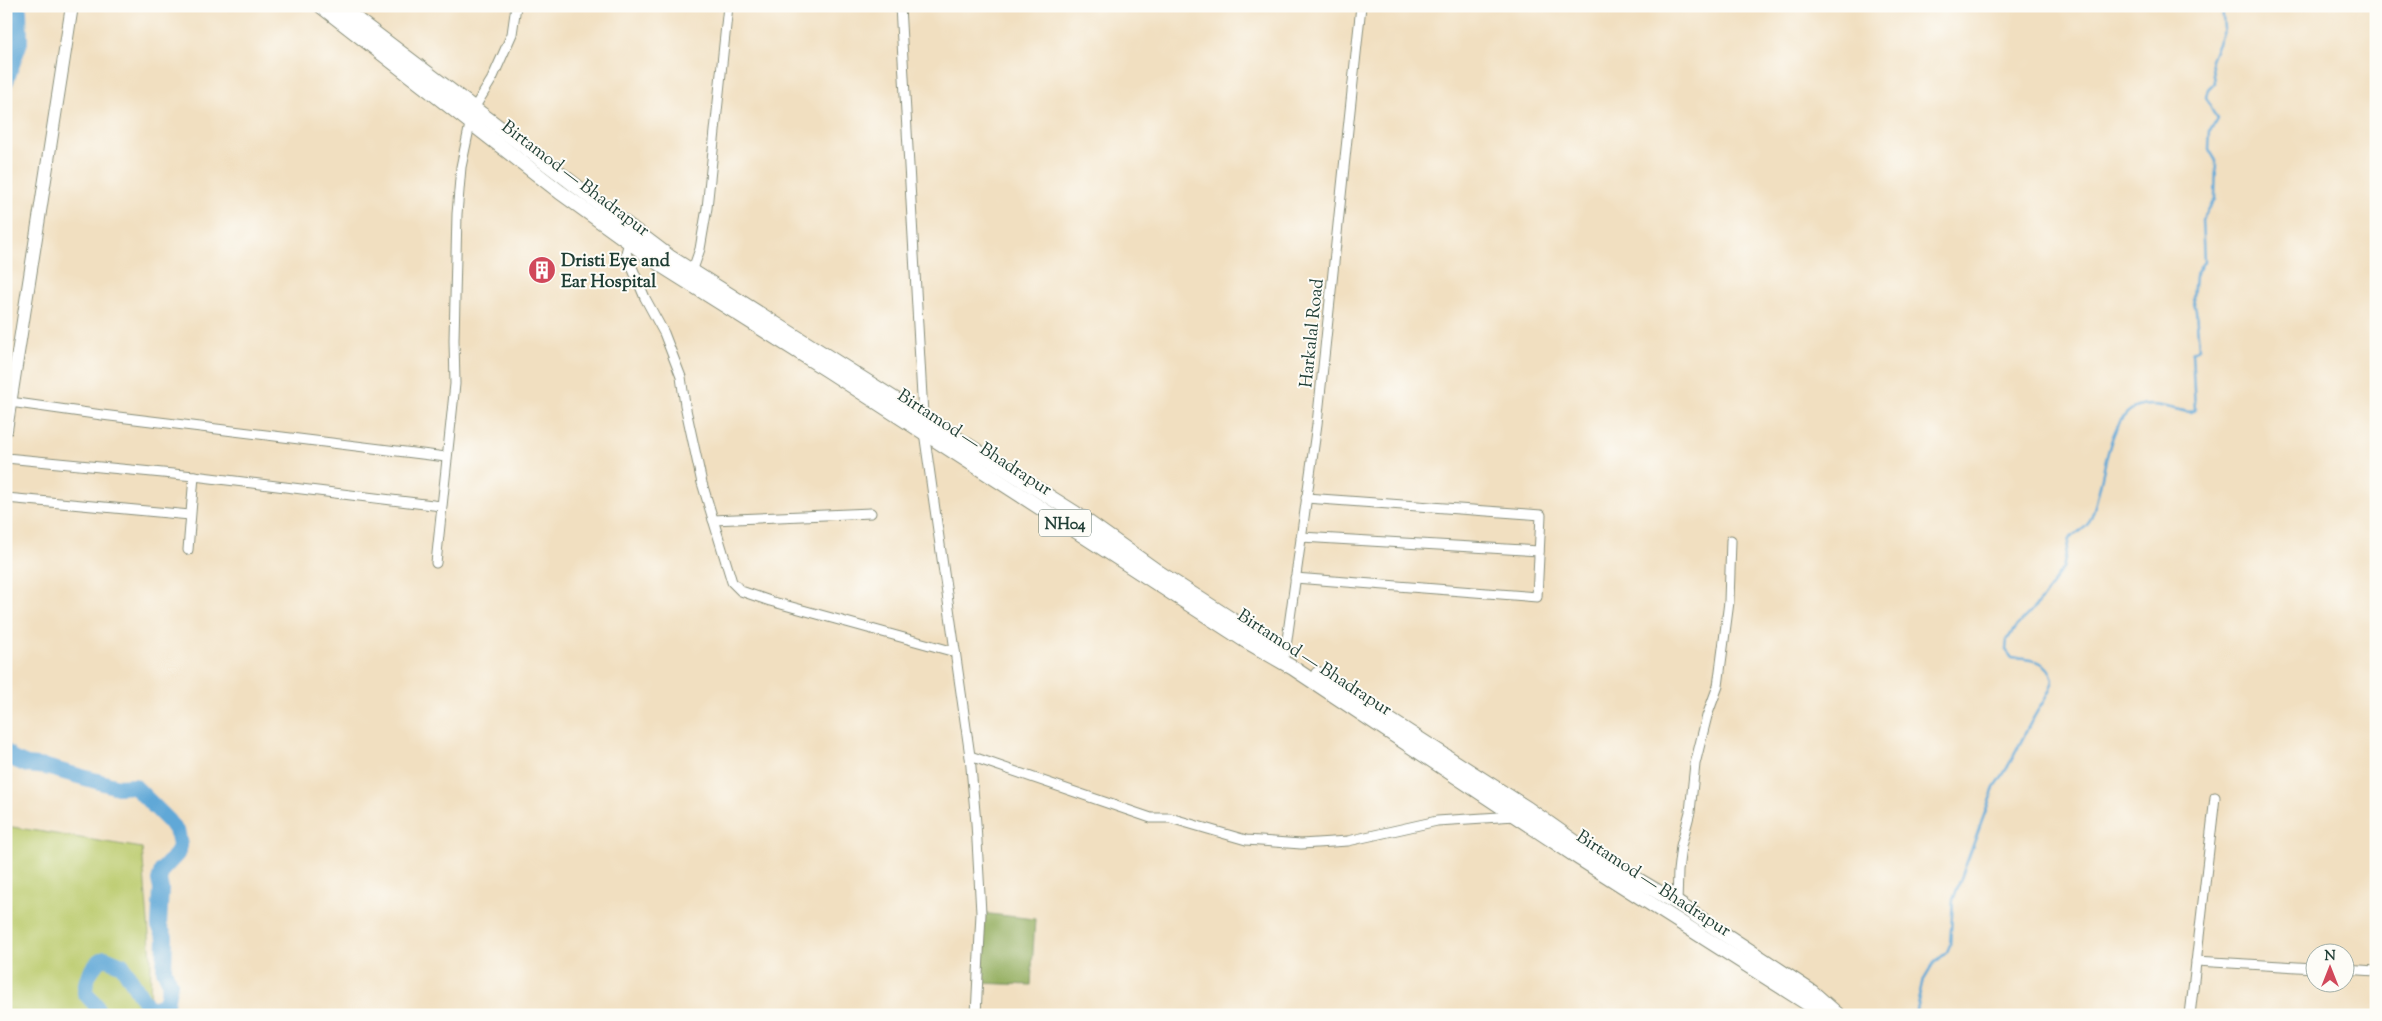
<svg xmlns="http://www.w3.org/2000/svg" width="2382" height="1021" viewBox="0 0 2382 1021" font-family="'Sorts Mill Goudy',serif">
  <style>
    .green { fill: #bbcb6d; stroke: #6d8450 }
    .forest { fill: #94af60; stroke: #5a764a }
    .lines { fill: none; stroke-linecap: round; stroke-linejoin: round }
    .stream { stroke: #60a8d7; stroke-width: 2.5 }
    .river { stroke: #60a8d7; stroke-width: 16 }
    .street-casing { stroke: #888e7a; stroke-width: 11 }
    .secondary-casing { stroke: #888e7a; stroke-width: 14 }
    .primary-casing { stroke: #888e7a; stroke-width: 16 }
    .street { stroke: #fff; stroke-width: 9 }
    .secondary { stroke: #fff; stroke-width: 12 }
    .primary { stroke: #fff; stroke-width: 14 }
    .labels { text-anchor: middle; stroke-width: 4; stroke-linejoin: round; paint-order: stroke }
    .shield { fill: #fdfcf7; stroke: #62766e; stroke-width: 1 }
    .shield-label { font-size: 16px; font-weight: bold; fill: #1f3d34 }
    .street-label { font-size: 18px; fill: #1f3d34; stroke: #fdfcf7 }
    .poi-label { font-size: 18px; font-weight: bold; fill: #1f3d34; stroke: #fdfcf7; text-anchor: start }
  </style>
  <rect width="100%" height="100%" fill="#fdfcf7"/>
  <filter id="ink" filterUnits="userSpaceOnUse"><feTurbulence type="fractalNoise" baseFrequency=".02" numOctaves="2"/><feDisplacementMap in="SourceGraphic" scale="10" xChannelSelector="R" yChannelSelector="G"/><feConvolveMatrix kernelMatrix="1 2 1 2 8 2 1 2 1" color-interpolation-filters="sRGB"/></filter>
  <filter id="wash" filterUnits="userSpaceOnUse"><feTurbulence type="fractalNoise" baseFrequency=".0096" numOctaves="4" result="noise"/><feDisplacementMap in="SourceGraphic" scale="20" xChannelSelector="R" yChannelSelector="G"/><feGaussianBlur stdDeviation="1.12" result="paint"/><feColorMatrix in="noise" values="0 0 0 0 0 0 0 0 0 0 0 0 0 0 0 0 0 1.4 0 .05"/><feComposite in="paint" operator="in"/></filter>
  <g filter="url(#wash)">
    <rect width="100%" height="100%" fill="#f1dfc0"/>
    <path class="green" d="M6,826L142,848L151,959L150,1015H6Z"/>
    <path class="forest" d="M981,913L1035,919L1031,985L978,983Z"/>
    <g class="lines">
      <path class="stream" d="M1915,1015L1922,983L1934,963L1947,952L1950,945L1953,900L1994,788C2011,766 2020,741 2034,717C2041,704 2050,695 2053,680C2049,659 2029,659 2012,658L2006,650L2007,640L2015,628L2043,598L2063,568L2069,539C2075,534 2086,529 2089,522C2104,495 2104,418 2137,407C2155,401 2173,410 2190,412L2195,410L2192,352L2199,348L2196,310L2193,298L2195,276L2204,261L2202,220L2215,199L2216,161L2209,149L2210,131L2217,119L2206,97L2208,89L2214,83L2211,59L2224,29L2222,6"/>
      <g class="river">
        <path d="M6,81L20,42L19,11L14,6"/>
        <path d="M6,752L13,759L27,765L46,767L118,787L134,786L169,821L178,834L180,846L177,854L162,870L159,880L161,889L159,926L165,937L164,970L170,983L166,1004L152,1009L147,1006L122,965L105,958C92,964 85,979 85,993L95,1004L100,1015"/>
      </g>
    </g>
  </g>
  <g filter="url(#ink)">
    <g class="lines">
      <g class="street-casing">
        <g id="street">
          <path d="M900,6L924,432L970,756L976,823L981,913L976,1015"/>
          <path d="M629,242L626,253L645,298L664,333L681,377L685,405L702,483L732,582L741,591L770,601L955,652"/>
          <path d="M692,272L700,249L707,208L728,6"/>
          <path d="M10,402L102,415L446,457"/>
          <path d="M6,458L194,476L441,506"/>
          <path d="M6,498L190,515"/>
          <path d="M713,520L871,513"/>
          <path d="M1301,537L1539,551"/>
          <path d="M188,550L194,476"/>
          <path d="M436,563L455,384L454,340L457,214L461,167L473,110L492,79L512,34L516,6"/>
          <path d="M1295,578L1537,597L1541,515L1306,498"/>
          <path d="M1282,658L1285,654L1317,424L1361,6"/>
          <path d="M970,756L1151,818H1170L1246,840L1301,844L1348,841L1437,821L1515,816"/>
          <path d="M1677,903L1678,871L1681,846L1690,812L1695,764L1707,716L1718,686L1729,602L1731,540"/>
          <path d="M2196,961L2314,968"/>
          <path d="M2344,969L2376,971"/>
          <path d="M2190,1015L2215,797"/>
        </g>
      </g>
      <g class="secondary-casing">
        <path id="secondary" d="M6,430L72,6"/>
      </g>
      <g class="primary-casing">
        <g id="primary">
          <path d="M321,6L560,192L664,267L829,371L1246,641L1293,668L1579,858L1813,1007L1827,1015"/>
          <path d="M339,6L671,258L1075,513L1158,572L1280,651"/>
          <path d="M1318,674L1528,809L1585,849L1677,903L1812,992L1838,1015"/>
        </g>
      </g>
      <use href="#street" class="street"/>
      <use href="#secondary" class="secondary"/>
      <use href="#primary" class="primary"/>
    </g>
  </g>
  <defs>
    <g id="building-disc" transform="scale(1.4375)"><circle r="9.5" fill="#d1495b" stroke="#fdfcf7"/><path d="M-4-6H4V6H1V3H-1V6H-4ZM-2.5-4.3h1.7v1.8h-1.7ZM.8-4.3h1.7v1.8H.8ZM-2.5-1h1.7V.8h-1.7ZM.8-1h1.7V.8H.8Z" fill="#fff"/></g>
  </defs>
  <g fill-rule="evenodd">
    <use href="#building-disc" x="542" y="270"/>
  </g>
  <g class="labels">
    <rect class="shield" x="1039" y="509.5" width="52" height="27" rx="4"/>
    <g class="shield-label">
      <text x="1065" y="529">NH04</text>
    </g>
    <g class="street-label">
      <text transform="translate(576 178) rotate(37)" y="6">Birtamod — Bhadrapur</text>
      <text transform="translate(1311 333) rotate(-84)" y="6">Harkalal Road</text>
      <text transform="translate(975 442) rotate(33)" y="6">Birtamod — Bhadrapur</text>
      <text transform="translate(1315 662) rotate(33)" y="6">Birtamod — Bhadrapur</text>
      <text transform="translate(1654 883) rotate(33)" y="6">Birtamod — Bhadrapur</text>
    </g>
    <g class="poi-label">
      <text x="561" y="266">Dristi Eye and<tspan x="561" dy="21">Ear Hospital</tspan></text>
    </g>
  </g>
  <rect width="2382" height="1021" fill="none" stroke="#fdfcf7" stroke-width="25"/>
  <g transform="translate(2330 968)"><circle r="24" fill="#fdfcf7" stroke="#a4b0a9"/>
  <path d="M0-4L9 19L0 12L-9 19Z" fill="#d1495b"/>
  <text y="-8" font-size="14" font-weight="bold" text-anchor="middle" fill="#1f3d34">N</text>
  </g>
</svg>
